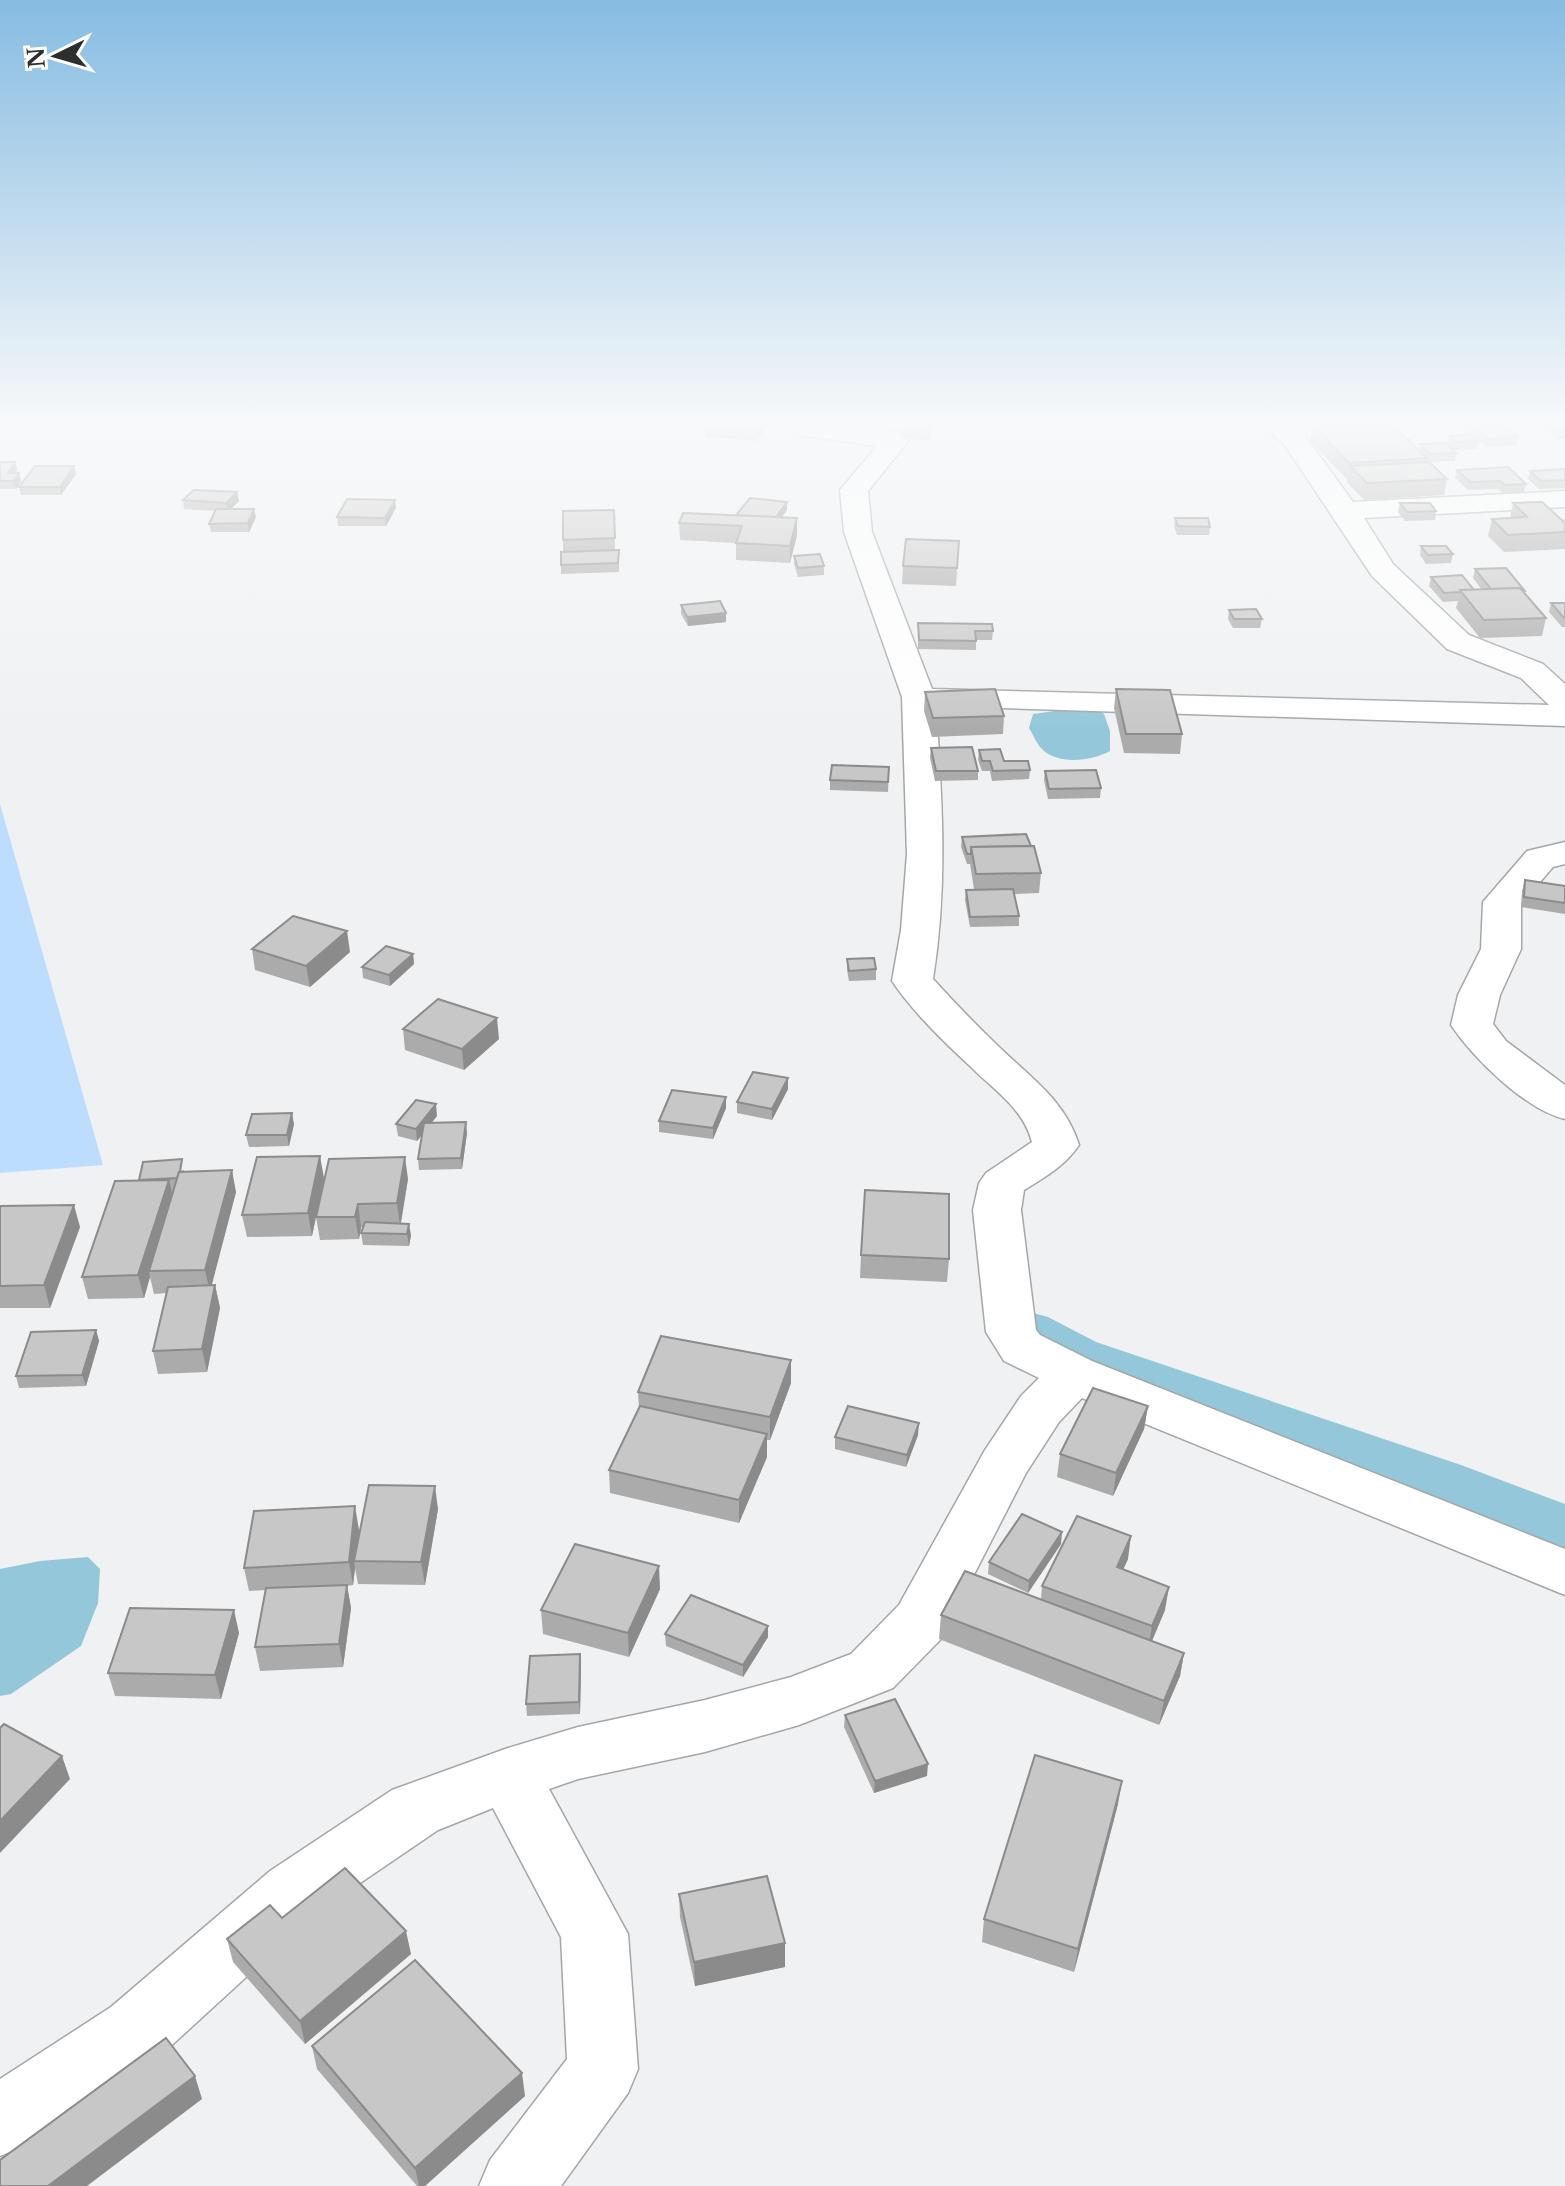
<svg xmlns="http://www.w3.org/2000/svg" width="1565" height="2186" viewBox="0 0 1565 2186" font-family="'Libre Baskerville',serif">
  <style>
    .green { fill: #bcddfe }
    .water { fill: #93c7d9 }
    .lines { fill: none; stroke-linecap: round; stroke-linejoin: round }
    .canal { fill: #93c7d9; fill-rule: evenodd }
    .street-casing { stroke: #a5a6a7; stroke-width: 3 }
    .street { fill: #fff; fill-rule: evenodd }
    .wall { fill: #acabab }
    .shaded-wall { fill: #8c8b8b }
    .building { fill: #c8c7c7; stroke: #8c8b8b; stroke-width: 2 }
  </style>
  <rect width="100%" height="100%" fill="#f0f1f3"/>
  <path class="green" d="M0,804L103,1165L0,1173Z"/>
  <g class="water">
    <path d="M1090,706L1104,714L1110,731V751C1092,761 1059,765 1043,750C1037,745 1033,734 1029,728L1033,714Z"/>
    <path d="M88,1557L100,1569L98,1603L81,1646L11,1694L0,1696V1569L40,1561Z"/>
  </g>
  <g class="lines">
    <path class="canal" d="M1029,1312L1048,1317L1096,1342L1461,1465L1565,1504V1549L1421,1495L1058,1368L1010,1343L1003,1330L1010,1317Z"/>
    <g class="street-casing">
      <g id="street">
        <path d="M798,424L896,432L905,434L909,440L868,491L872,532L932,689L1549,705L1521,678L1447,649L1372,576L1284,444L1261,424H1291L1302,432L1353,502L1565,491V507L1364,518L1393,564L1469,635L1543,664L1565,684V726L936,706C942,801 948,885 933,979C954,1002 975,1024 998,1046C1030,1077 1065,1100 1079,1145C1065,1166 1045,1177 1024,1190L1021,1210L1036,1330L1040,1335L1092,1361L1565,1549V1595L1082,1398L1059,1422L1026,1473L941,1639L893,1688L799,1725L705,1752L578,1779L549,1789L628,1934L638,2069L628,2093L561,2186H479L490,2160L567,2059L561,1937L493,1808L438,1830L316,1913L161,2055L26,2145L0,2156V2079L111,2007L270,1871L392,1790L508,1748L578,1727L705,1700L791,1677L851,1654L899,1605L985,1450L1021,1396L1039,1378L1004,1361L986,1332L973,1210L979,1183L986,1173L1032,1142C1023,1108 995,1091 971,1067C943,1041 913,1012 892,981L901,930L907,854L902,697L844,532L840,490L877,446L798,435L794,430Z"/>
        <path d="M1382,424H1410L1417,432L1413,437C1399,441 1391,436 1382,424Z"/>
        <path d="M1565,842V864L1553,867L1521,904V949L1500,995L1493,1024L1506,1041L1565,1085V1119C1526,1110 1473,1058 1451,1025L1458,995L1481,949L1483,902L1527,851Z"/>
      </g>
    </g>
    <use href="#street" class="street"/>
  </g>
  <g class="wall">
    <path d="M706,424H768L757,441L706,437Z"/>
    <path d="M930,424L929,440L903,439L904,431Z"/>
    <path d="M1461,424H1503L1518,437L1517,445L1486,447L1479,441L1477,449L1455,450L1447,444L1449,436L1476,439Z"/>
    <path d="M1542,424H1565V439L1557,440Z"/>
    <path d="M1313,425L1419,450L1420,444L1456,453L1455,461L1429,462L1447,479L1444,495L1364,500L1347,482L1348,479H1347L1310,441Z"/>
    <path d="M0,462H15L17,470L15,473H19L21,481L16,489H0Z"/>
    <path d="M74,466L76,474L61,495H21L19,487Z"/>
    <path d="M1565,469V488L1539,489L1528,479L1530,471Z"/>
    <path d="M1457,470L1526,484L1524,492L1503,493L1498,489L1468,490L1455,478Z"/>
    <path d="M183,500L239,501L230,509L256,517L249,532H211L209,524L215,511L184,509Z"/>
    <path d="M395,500L396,508L386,526H338L337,517Z"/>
    <path d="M787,502V510L782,517L797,518V535L790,563L736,560V543L680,540L679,523L736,515Z"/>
    <path d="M1400,503L1436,511L1435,520L1405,521L1398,512Z"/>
    <path d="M1513,503L1561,519H1565V549L1504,552L1488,536L1492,519L1510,518Z"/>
    <path d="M614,510L615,550H619V572L561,574V565L563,552V540Z"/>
    <path d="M1175,518L1210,527L1209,535H1177L1174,526Z"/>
    <path d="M959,541L956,586L902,584L903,566Z"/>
    <path d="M1421,546L1453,554L1451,563L1426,564L1420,555Z"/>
    <path d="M794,556L824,566V575L798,577L794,564Z"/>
    <path d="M1475,569L1525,591V594L1546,618L1542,636L1480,638L1456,608L1458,601L1443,602L1429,586L1431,577L1474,590H1482L1473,578Z"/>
    <path d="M1551,603H1565V627H1562L1549,612Z"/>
    <path d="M681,605L726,613V622L688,626L681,614Z"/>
    <path d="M1229,610L1262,619L1260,628H1233L1228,619Z"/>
    <path d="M918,623L993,631L992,640H976V650L918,649Z"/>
    <path d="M1116,689L1182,734L1180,754L1124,753L1114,708Z"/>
    <path d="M925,692L1004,716L1003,734L932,737L924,711Z"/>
    <path d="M931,748L978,771V780L935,781L930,758Z"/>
    <path d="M979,750L1004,761L1030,770L1029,779L992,781L990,771H982L978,760Z"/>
    <path d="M889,767L888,792L830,790V780Z"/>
    <path d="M1045,771L1101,788L1100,798L1048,799L1044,780Z"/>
    <path d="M962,837L1041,873L1039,893L1014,894L1019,916V926L970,927L965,900L966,890L974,889L970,864H967L961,847Z"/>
    <path d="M1525,880L1565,886V914L1521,907L1522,891Z"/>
    <path d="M252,949L350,952L310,987L255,970Z"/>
    <path d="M413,954L414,964L390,986L363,978L362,967Z"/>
    <path d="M847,959L876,969V980L849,981L847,970Z"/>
    <path d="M403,1029L499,1039L464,1070L405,1050Z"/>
    <path d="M788,1089L772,1120L737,1113V1102Z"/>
    <path d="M726,1108L713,1139L659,1132V1121Z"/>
    <path d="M437,1116L432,1122L467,1133L462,1169L419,1170L418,1159L422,1135L417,1141L398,1136L396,1124Z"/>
    <path d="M294,1124L289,1146L249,1147L246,1135Z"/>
    <path d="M184,1170V1172L236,1192L211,1285H215L220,1308L207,1372L158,1374L153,1351L167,1293L154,1294L150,1277L144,1298L88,1299L82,1277L139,1180Z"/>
    <path d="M324,1178L312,1236L247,1237L242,1215Z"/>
    <path d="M408,1179L401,1224L411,1235L409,1246L363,1245L361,1233L364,1227H361L359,1239L320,1240L316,1217Z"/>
    <path d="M0,1206L80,1227L50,1308H0Z"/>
    <path d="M861,1255L949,1259L947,1282L860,1278Z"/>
    <path d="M96,1330L99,1341L86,1386L19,1388L16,1376Z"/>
    <path d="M791,1383L770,1440H767V1457L739,1523L610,1493L609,1470L639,1409L638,1392Z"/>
    <path d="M1148,1406L1144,1429L1113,1496L1057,1477L1060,1454Z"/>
    <path d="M918,1435L906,1467L835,1449V1437Z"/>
    <path d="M438,1509L425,1585L358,1584L355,1568L353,1585L347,1586L351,1608L343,1667L260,1671L255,1647L265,1590L249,1591L244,1568L359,1530L358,1540Z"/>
    <path d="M1061,1544L1028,1593L988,1574L989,1562Z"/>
    <path d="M1128,1559L1123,1570L1165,1610L1152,1641L1184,1653L1180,1676L1159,1725L939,1639L941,1615L1041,1599L1042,1586Z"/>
    <path d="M660,1589L629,1657L543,1634L541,1610Z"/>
    <path d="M239,1633L221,1699L115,1696L108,1673Z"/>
    <path d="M665,1634L768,1637L743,1677L666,1646Z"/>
    <path d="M581,1666L580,1714L527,1716L526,1704Z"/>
    <path d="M845,1715L927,1776L874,1793L844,1727Z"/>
    <path d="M1118,1804L1074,1972L982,1942L984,1919Z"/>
    <path d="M679,1894L785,1943V1967L695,1986L680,1917Z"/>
    <path d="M282,1918L411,1954L305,2044L233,1962L227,1939Z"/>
    <path d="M312,2046L525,2096L425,2186H417L317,2069Z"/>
  </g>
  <g class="shaded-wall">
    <path d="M758,424H768L757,441V425Z"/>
    <path d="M15,462L17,470L10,481L8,473Z"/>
    <path d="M74,466L76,474L61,495L60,487Z"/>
    <path d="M19,473L21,481L16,489L14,481Z"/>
    <path d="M237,492L239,501L228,512L226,503Z"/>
    <path d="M395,500L396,508L386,526L385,518Z"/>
    <path d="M787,502V510L773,528V520Z"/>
    <path d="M254,509L256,517L249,532L248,523Z"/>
    <path d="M797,518V535L790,563V546Z"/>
    <path d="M726,613V622L688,626L687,617Z"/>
    <path d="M347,931L350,952L310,987L306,966Z"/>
    <path d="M413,954L414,964L390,986L389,975Z"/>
    <path d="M497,1018L499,1039L464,1070L462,1049Z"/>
    <path d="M788,1078V1089L772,1120V1109Z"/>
    <path d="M726,1097V1108L713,1139V1128Z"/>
    <path d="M436,1104L437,1116L417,1141L416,1129Z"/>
    <path d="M292,1113L294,1124L289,1146L287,1135Z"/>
    <path d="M466,1122L467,1133L462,1169L461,1158Z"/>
    <path d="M320,1156L324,1178L312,1236L308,1213Z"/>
    <path d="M405,1157L408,1179L400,1226L397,1203Z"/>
    <path d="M232,1170L236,1192L210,1292L205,1270Z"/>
    <path d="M169,1180L174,1202L149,1271L150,1277L144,1298L138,1275Z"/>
    <path d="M358,1204L361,1227L359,1239L355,1217Z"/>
    <path d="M74,1205L80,1227L50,1308L44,1285Z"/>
    <path d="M409,1224L411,1235L409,1246L407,1234Z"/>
    <path d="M215,1285L220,1308L207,1372L202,1349Z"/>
    <path d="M96,1330L99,1341L86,1386L82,1375Z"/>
    <path d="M791,1360V1383L770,1440V1417Z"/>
    <path d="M1148,1406L1144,1429L1113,1496L1116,1473Z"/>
    <path d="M919,1423L918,1435L906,1467L907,1455Z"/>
    <path d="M767,1434V1457L739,1523V1500Z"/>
    <path d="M435,1486L438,1509L425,1585L421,1562Z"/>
    <path d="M355,1506L359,1530L356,1561H354L355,1568L353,1585L349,1562Z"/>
    <path d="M1062,1532L1061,1544L1028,1593L1029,1581Z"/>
    <path d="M1131,1536L1128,1559L1113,1591L1117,1567Z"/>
    <path d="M659,1566L660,1589L629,1657L628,1633Z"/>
    <path d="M347,1585L351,1608L343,1667L339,1644Z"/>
    <path d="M1169,1587L1165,1610L1148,1650L1152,1626Z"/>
    <path d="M234,1610L239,1633L221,1699L215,1675Z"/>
    <path d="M768,1626V1637L743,1677V1665Z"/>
    <path d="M1184,1653L1180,1676L1159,1725L1164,1701Z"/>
    <path d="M580,1654L581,1666L580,1714L579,1702Z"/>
    <path d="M62,1756L70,1779L0,1853V1821Z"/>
    <path d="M928,1764L927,1776L874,1793L875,1781Z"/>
    <path d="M1122,1781L1118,1804L1074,1972L1078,1949Z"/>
    <path d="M406,1931L411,1954L305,2044L300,2021Z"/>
    <path d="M785,1943V1967L695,1986L694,1962Z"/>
    <path d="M522,2073L525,2096L425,2186H419L415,2168Z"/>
    <path d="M195,2076L202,2099L87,2186H48Z"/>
  </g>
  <g class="building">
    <path d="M905,424H930V432L904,431Z"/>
    <path d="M1335,424H1391L1427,458L1349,463L1313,425Z"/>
    <path d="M1471,424H1503L1518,437L1487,439Z"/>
    <path d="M1551,424H1565V431L1559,432Z"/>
    <path d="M1471,434L1479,441L1456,442L1449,436Z"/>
    <path d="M1446,443L1456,453L1430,454L1420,444Z"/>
    <path d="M0,462H15L8,473H19L14,481H0Z"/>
    <path d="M1429,462L1447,479L1367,483L1350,466Z"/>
    <path d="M35,466H74L60,487H19Z"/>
    <path d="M1508,467L1526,484L1505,485L1500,481L1470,482L1457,470Z"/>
    <path d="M1565,469V480L1541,481L1530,471Z"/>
    <path d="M194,490L237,492L226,503L183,500Z"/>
    <path d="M750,498L787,502L776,517L736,515Z"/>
    <path d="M347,499L395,500L385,518L337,517Z"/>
    <path d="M1542,502L1565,523V532L1508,535L1492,519L1527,517L1513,503Z"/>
    <path d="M1400,503H1430L1436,511L1407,512Z"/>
    <path d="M216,509H254L248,523L209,524Z"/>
    <path d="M614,510L615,538L563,540V511Z"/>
    <path d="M683,513L797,518L790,546L736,543L742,526L679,523Z"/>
    <path d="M1175,518H1208L1210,527L1178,526Z"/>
    <path d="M906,539L959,541L957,568L903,566Z"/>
    <path d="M1421,546H1446L1453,554L1428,555Z"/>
    <path d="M619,550L618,563L561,565V552Z"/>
    <path d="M820,554L824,566L798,568L794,556Z"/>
    <path d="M1506,568L1525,591L1522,592L1520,588L1491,589L1475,569Z"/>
    <path d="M1462,575L1474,590H1460V592L1444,593L1431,577Z"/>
    <path d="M1520,588L1546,618L1484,620L1460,590Z"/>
    <path d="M720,601L726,613L687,617L681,605Z"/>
    <path d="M1551,603H1565V618H1564Z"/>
    <path d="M1256,609L1262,619H1234L1229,610Z"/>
    <path d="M918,623L992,624L993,631H975L976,641L919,640Z"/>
    <path d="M995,689L1004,716L933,718L925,692Z"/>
    <path d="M1116,689L1170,690L1182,734H1126Z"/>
    <path d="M972,747L978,771H936L931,748Z"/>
    <path d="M1000,749L1004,761H1028L1030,770L993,771L990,761H982L979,750Z"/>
    <path d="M832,765L889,767L888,782L830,780Z"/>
    <path d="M1096,770L1101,788L1049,789L1045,771Z"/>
    <path d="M1026,834L1031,846L971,847V854H967L962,837Z"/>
    <path d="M1034,846L1041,873L976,874L971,847Z"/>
    <path d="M1525,880L1565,886V903L1524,897Z"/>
    <path d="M1013,889L1019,916L970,917L966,890Z"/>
    <path d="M293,916L347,931L306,966L252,949Z"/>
    <path d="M386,946L413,954L389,975L362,967Z"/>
    <path d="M874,958L876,969L849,971L847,959Z"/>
    <path d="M438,999L497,1018L462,1049L403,1029Z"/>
    <path d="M753,1072L788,1078L772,1109L737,1102Z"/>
    <path d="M672,1090L726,1097L713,1128L659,1121Z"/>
    <path d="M416,1100L436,1104L416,1129L396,1124Z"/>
    <path d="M292,1113L287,1135H246L252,1114Z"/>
    <path d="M466,1122L461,1158L418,1159L424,1123Z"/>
    <path d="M320,1156L308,1213L242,1215L257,1157Z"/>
    <path d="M405,1157L397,1203L358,1204L355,1217H316L329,1159Z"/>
    <path d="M182,1159L180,1172H179L177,1178L139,1180L143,1162Z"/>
    <path d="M232,1170L205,1270L149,1271L179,1172Z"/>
    <path d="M169,1180L138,1275L82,1277L115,1181Z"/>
    <path d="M865,1190L949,1194V1259L861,1255Z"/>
    <path d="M74,1205L44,1285L0,1286V1206Z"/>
    <path d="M365,1222L409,1224L407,1234L361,1233Z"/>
    <path d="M215,1285L202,1349L153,1351L168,1287Z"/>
    <path d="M96,1330L82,1375L16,1376L31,1332Z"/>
    <path d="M661,1336L791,1360L770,1417L638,1392Z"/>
    <path d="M1093,1388L1148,1406L1116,1473L1060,1454Z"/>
    <path d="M640,1406L767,1434L739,1500L609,1470Z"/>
    <path d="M848,1406L919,1423L907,1455L835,1437Z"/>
    <path d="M369,1485L435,1486L421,1562L354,1561Z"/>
    <path d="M355,1506L349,1562L244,1568L254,1511Z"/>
    <path d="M1022,1514L1062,1532L1029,1581L989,1562Z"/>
    <path d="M1077,1516L1131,1536L1117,1567L1169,1587L1152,1626L1042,1586Z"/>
    <path d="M575,1544L659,1566L628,1633L541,1610Z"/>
    <path d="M965,1571L1184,1653L1164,1701L941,1615Z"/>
    <path d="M347,1585L339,1644L255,1647L266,1588Z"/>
    <path d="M691,1595L768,1626L743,1665L665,1634Z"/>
    <path d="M130,1608L234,1610L215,1675L108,1673Z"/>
    <path d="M580,1654L579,1702L526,1704L530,1656Z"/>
    <path d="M895,1699L928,1764L875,1781L845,1715Z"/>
    <path d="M4,1724L62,1756L0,1821V1728Z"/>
    <path d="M1035,1755L1122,1781L1078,1949L984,1919Z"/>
    <path d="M345,1868L406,1931L300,2021L227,1939L270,1905L282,1918Z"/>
    <path d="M767,1876L785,1943L694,1962L679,1894Z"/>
    <path d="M415,1960L522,2073L415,2168L312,2046Z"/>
    <path d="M166,2038L195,2076L48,2186H0V2160Z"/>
  </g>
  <linearGradient id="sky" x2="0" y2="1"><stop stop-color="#86bce2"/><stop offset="0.58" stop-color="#f8f9fa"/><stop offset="1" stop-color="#f8f9fa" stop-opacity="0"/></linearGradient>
  <rect width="1565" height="730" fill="url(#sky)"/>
  <g transform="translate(56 56) rotate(265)" stroke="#ffffff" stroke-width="6" paint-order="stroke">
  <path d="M0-6L14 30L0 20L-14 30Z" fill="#2d2e2e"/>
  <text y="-12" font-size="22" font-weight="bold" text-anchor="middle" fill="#2d2e2e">N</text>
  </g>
</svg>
